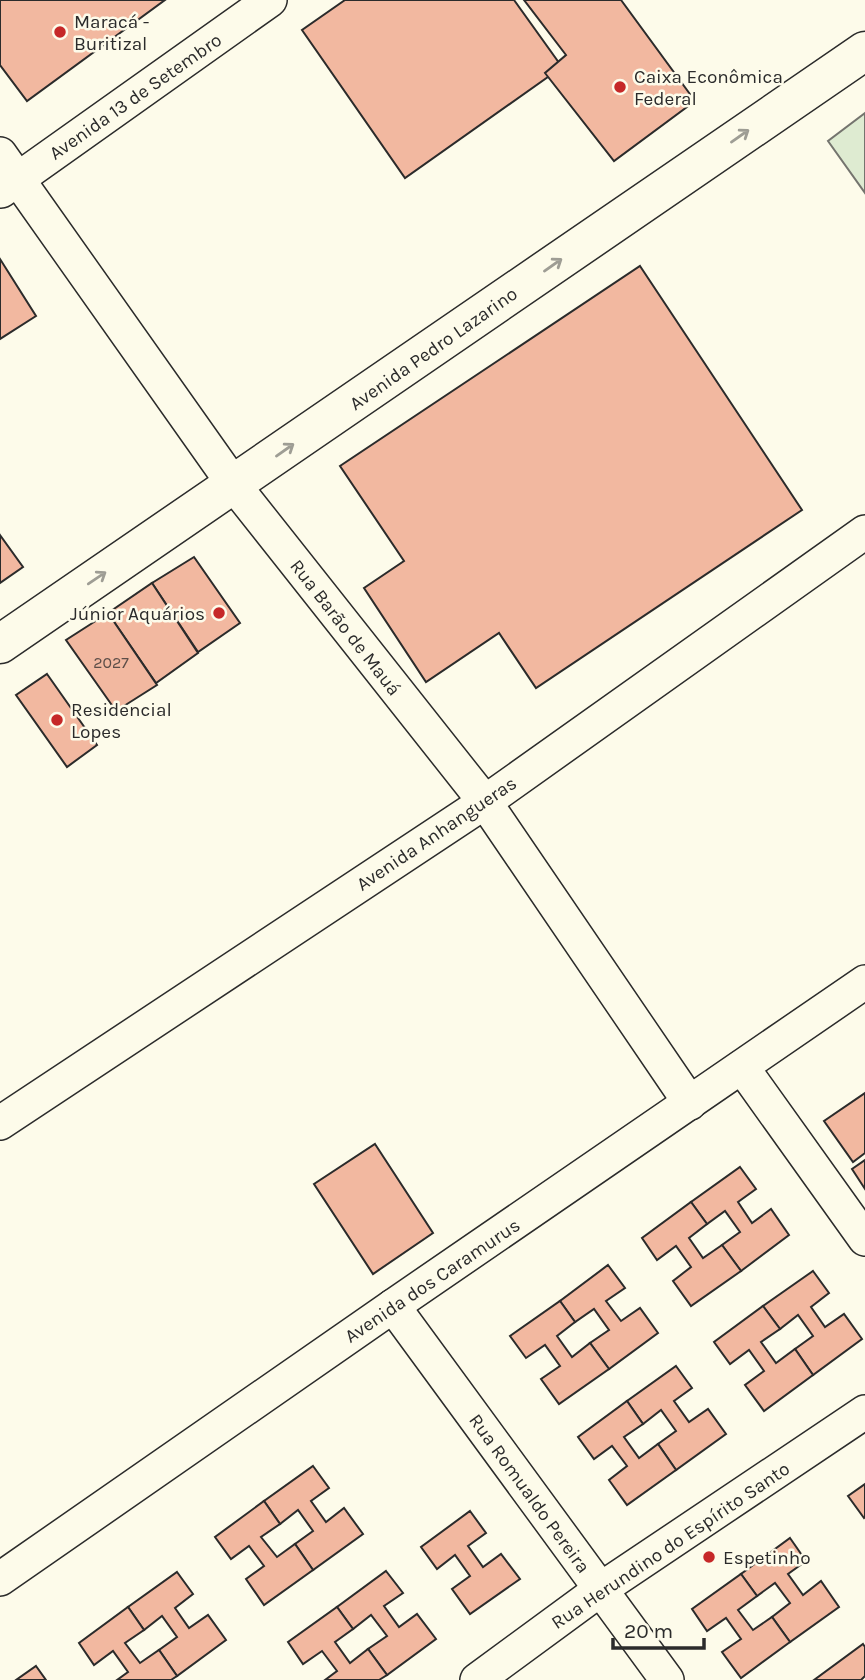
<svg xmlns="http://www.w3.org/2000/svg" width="865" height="1680" viewBox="0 0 865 1680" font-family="Karla,sans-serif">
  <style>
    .green { fill: #deebd1; stroke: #74746e; stroke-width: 2 }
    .building { fill: #f2b8a0; stroke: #2b2b2b; stroke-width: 2 }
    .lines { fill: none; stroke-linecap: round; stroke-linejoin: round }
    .minor-casing { stroke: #2b2b2b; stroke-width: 36 }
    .major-casing { stroke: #2b2b2b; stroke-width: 41 }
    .minor { stroke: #fdfbea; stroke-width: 33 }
    .major { stroke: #fdfbea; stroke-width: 38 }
    .oneway { stroke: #9e9d94 }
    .poi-dot { fill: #c62828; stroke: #fdfbea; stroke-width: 2.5 }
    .labels { text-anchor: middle; stroke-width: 5; stroke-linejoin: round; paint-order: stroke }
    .number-label { font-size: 16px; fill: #5d4e48 }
    .poi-label { font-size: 19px; fill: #2b2b2b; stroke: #fdfbea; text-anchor: start }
    .street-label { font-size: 19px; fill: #2b2b2b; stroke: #fdfbea }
  </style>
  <rect width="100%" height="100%" fill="#fdfbea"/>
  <path class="green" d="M865,113V193L828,141Z"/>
  <g class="building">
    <path d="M0,0H165L27,101L0,65Z"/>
    <path d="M345,0H514L562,67L405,178L302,30Z"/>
    <path d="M524,0H621L695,101L614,161L545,73L566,55Z"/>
    <path d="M0,259L36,316L0,339Z"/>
    <path d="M640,266L802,510L536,688L499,633L426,682L364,588L404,561L340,466Z"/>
    <path d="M0,535L23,567L0,583Z"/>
    <path d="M194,557L240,623L198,652L152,583Z"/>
    <path d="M152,583L198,653L156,683L108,613Z"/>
    <path d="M108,613L157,685L116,711L66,640Z"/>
    <path d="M47,674L97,745L67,767L16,695Z"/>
    <path d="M865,1093V1153L853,1162L824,1121Z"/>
    <path d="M375,1144L433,1233L373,1274L314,1184Z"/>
    <path d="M865,1160V1189L852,1169Z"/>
    <path d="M740,1167L756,1189L738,1202L752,1223L771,1209L789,1235L741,1271L722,1245L740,1232L725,1211L707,1224L691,1202Z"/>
    <path d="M691,1202L707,1224L689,1238L703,1258L722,1245L741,1271L691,1306L673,1281L691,1267L676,1246L657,1260L642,1238Z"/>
    <path d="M608,1265L625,1288L606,1301L621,1321L640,1308L658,1333L609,1369L590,1343L609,1330L594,1309L575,1322L560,1301Z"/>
    <path d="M813,1271L829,1293L811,1307L825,1327L844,1314L862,1339L813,1375L795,1349L813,1336L798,1315L780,1329L763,1306Z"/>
    <path d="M560,1301L575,1322L557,1336L572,1357L590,1343L609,1369L559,1404L541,1379L560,1366L545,1345L526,1358L510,1336Z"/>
    <path d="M763,1306L780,1329L761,1342L776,1363L795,1349L813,1375L764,1411L745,1385L764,1371L749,1350L730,1364L714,1342Z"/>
    <path d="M676,1366L692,1388L674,1401L689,1422L708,1409L726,1434L676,1470L658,1444L676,1431L661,1410L643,1424L627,1401Z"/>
    <path d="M627,1401L643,1424L624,1437L639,1458L658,1444L676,1470L627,1505L609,1480L627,1466L612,1446L594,1459L578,1437Z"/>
    <path d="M313,1466L329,1488L311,1501L326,1522L344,1508L363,1534L313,1570L295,1544L313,1531L298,1510L280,1524L264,1501Z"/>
    <path d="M865,1484V1517L864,1518L848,1496Z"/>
    <path d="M264,1501L280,1524L261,1537L277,1557L295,1544L313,1570L264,1605L246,1579L264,1566L249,1546L231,1559L215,1537Z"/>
    <path d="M470,1511L486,1533L468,1546L483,1567L501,1554L520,1579L470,1614L452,1589L470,1576L455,1555L437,1569L421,1547Z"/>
    <path d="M790,1538L806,1561L788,1574L803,1595L821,1581L839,1607L790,1642L772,1617L790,1603L775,1583L757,1596L741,1574Z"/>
    <path d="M386,1571L403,1593L384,1606L399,1627L417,1614L436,1639L387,1675L368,1649L387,1636L371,1615L353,1629L337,1607Z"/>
    <path d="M177,1572L193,1594L175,1608L189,1628L208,1615L226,1640L177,1676L159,1650L177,1637L162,1616L144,1630L128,1607Z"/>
    <path d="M741,1574L757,1596L738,1610L753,1630L772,1617L790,1642L741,1678L722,1652L741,1639L726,1618L707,1631L692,1609Z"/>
    <path d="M128,1607L144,1630L125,1643L140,1663L159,1650L177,1676L171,1680H117L128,1672L113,1651L94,1665L79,1643Z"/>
    <path d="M337,1607L353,1629L335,1642L350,1663L368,1649L387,1675L379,1680H325L337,1671L322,1651L303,1664L288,1642Z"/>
    <path d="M863,1644L865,1647V1676L861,1680H814Z"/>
    <path d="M36,1666L46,1680H16Z"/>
  </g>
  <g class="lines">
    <g class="minor-casing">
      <g id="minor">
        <path d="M0,154L234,485L485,802L690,1103"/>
        <path d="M1,191L270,0"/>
        <path d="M742,1067L865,1239"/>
        <path d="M0,1123L485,802L865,532"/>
        <path d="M393,1306L667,1680"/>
        <path d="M0,1579L393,1306L865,982"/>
        <path d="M477,1680L601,1589L865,1412"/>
      </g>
    </g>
    <g class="major-casing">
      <path id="major" d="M0,644L865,51"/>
    </g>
    <use href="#minor" class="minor"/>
    <use href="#major" class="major"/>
  </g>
  <defs><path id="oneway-shaft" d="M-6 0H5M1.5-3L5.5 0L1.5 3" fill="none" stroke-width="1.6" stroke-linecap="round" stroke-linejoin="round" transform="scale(1.75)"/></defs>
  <g class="oneway">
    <use href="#oneway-shaft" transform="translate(740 136) rotate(-35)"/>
    <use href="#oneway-shaft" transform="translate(553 265) rotate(-35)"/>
    <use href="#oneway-shaft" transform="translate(285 450) rotate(-35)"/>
    <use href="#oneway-shaft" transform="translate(97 578) rotate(-34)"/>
  </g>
  <g class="poi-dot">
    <circle cx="60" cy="32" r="7"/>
    <circle cx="620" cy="87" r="7"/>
    <circle cx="219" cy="613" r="7"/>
    <circle cx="57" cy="720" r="7"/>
    <circle cx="709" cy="1557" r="7"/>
  </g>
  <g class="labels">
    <g class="number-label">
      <text x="111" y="668">2027</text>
    </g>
    <g class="poi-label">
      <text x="74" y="28">Maracá -<tspan x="74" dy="22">Buritizal</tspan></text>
      <text x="634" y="83">Caixa Econômica<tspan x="634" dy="22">Federal</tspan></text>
      <text x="205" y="620" text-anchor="end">Júnior Aquários</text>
      <text x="71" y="716">Residencial<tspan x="71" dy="22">Lopes</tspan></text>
      <text x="723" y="1564">Espetinho</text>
    </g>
    <g class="street-label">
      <text transform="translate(135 96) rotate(-35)" y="7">Avenida 13 de Setembro</text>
      <text transform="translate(433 348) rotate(-35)" y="7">Avenida Pedro Lazarino</text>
      <text transform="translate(346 627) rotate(52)" y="7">Rua Barão de Mauá</text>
      <text transform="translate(436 833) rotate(-34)" y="7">Avenida Anhangueras</text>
      <text transform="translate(432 1280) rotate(-34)" y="7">Avenida dos Caramurus</text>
      <text transform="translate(530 1493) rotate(54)" y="7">Rua Romualdo Pereira</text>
      <text transform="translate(670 1545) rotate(-34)" y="7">Rua Herundino do Espírito Santo</text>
    </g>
  </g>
  <path d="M613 1638v10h91v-10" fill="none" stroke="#2b2b2b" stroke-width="3.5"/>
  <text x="624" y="1638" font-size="21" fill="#2b2b2b" stroke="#fdfbea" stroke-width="5" paint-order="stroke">20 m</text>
</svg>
